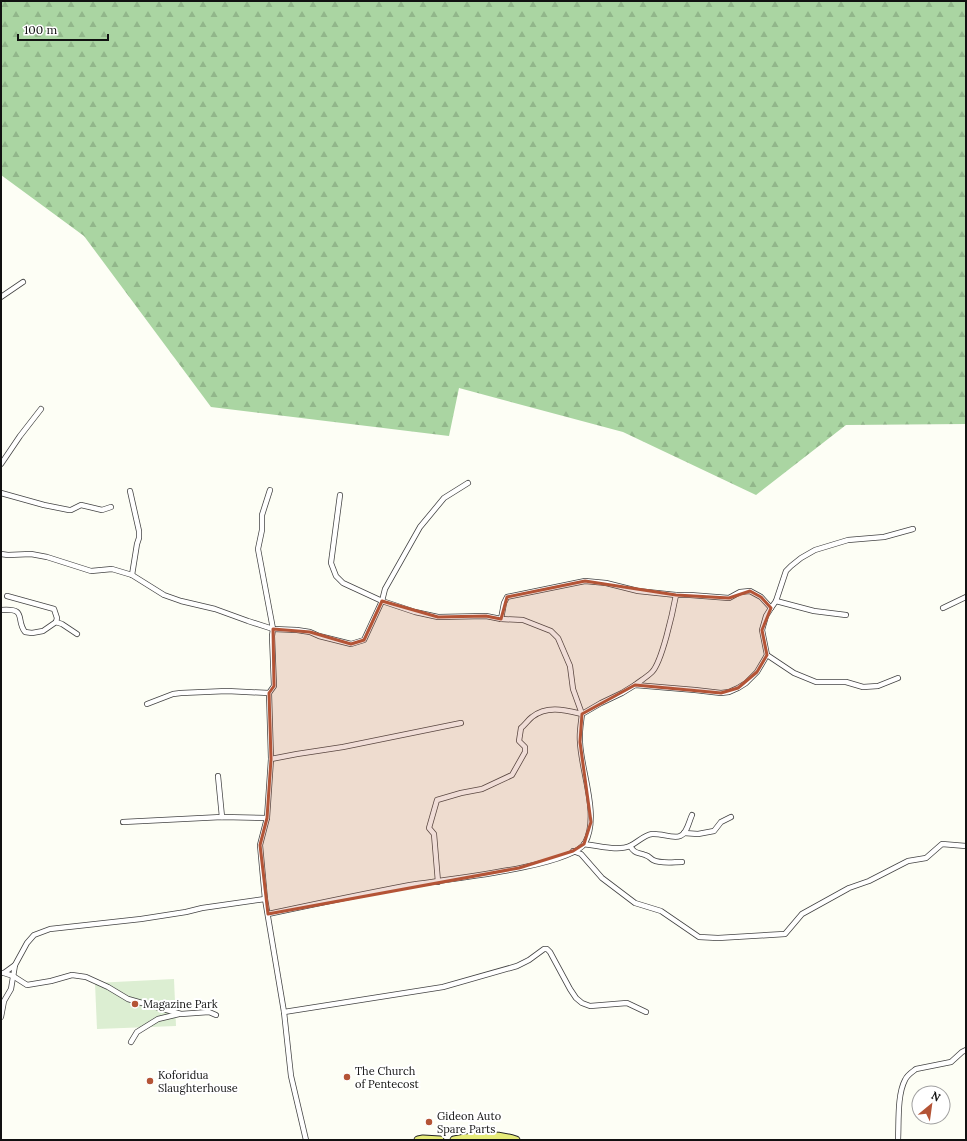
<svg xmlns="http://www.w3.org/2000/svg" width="967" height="1141" viewBox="0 0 967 1141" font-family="Lora,serif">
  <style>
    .forest { fill: url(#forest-firs) }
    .pitch { fill: #dceed2 }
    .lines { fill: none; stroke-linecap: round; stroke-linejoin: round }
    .street-casing { stroke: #444; stroke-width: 6 }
    .primary-casing { stroke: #222; stroke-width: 9 }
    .street { stroke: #fff; stroke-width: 4.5 }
    .primary { stroke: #e6eb79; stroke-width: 7 }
    .marked { fill: #b45436; fill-opacity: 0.2; stroke: #b45436; stroke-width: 3; stroke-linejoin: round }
    .poi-dot { fill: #b45436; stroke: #fff; stroke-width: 1.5 }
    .labels { text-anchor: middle; stroke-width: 4; stroke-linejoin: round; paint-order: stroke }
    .poi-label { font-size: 11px; fill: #111; stroke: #fff; text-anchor: start }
  </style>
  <defs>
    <pattern id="forest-firs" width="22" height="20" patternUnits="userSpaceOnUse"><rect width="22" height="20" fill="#aad5a2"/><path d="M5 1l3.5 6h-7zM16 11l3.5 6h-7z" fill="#91b68a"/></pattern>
  </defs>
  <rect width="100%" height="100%" fill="#fdfef5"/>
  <path class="forest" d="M1,1H966V424L846,425L756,495L623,432L459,388L449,436L211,407L84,236L1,175Z"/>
  <path class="pitch" d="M174,979L176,1026L97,1029L95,983Z"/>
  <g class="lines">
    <g class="street-casing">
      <g id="street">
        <path d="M1,297L23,282"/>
        <path d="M1,464L20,436L41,409"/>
        <path d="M270,490L262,515V530L258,549L273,629L272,636L274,686L269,693L271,759L267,818L260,845L265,899L284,1012L291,1076L306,1140"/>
        <path d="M130,491L139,531V538L137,544L132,575"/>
        <path d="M1,493L44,505L69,510H71L81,505L102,510L111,507"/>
        <path d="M340,495L331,563L336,576L343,583L382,601L415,612L438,617L486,616L501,619L523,620L551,631L558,638L570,666L573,689L582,714"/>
        <path d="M1,554L8,555L31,554L47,557L91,571L112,569L132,575L164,595L181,601L215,609L248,621L273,629L297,630L310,632L319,636L351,644L364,640L382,601L385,589L420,527L444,498L468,483"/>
        <path d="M7,596L54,609L57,618L56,622"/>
        <path d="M776,601L814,611L846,615"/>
        <path d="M943,608L966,597"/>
        <path d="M1,610C28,608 15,619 25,632L32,633L43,631L56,622L62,624L77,634"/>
        <path d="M501,619L504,603L507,597L585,581L606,583L638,591L676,595H690L729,598L740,592L750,591L761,597L771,608"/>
        <path d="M767,655L794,673L816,682H846L863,687L878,686L898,678"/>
        <path d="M635,685C640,681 647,677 652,672C662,662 673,611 676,595"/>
        <path d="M147,704L173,694L181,693L227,691L269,693"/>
        <path d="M271,759L297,754L343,747L461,723"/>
        <path d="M218,776L222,817"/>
        <path d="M123,822L222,817L267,818"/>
        <path d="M684,833L698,834L714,831L721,822L731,817"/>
        <path d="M584,844C597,846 619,851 630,846C638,842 644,835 652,834C661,833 673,839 680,836C687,834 689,821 692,815"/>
        <path d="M630,846C635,854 637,852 645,855C649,856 650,858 653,860C661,864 673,862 682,862"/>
        <path d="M573,851L581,854L602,878L635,903L661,911L699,937L718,938L785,934L802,914L849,888L869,881L908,861L926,858L942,844L966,846"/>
        <path d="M438,882L434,834L429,828L437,800L461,793L482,789L512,775L525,752V747L519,741L521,728C525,725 528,720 532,717C547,705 565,710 582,714"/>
        <path d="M268,914C315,904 363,894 410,885C440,880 571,867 585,843C600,816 581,771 580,742C579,733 581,723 582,714L601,703L622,693L635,685L695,690L721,693L729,692L738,688L746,683L757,672L767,655L762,630L766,616L771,608L776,601L786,571L791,566L801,558L815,550L848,540L884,537L913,529"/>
        <path d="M1,973H4L15,965L27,943L34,935L50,929L141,919L186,912L202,908L265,899"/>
        <path d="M4,973L13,976L27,985L51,981L72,975L86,977L108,987L128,999L181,1014L209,1012L216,1015"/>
        <path d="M284,1012L443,987L517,966L529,960L544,949H547L550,952L570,989L576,998L582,1003L590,1006L627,1003L646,1012"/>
        <path d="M1,1017L4,1001L11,989L15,965"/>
        <path d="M131,1042L137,1032L158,1019L179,1014"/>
        <path d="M898,1140C899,1123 897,1095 905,1080C907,1075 912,1072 916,1069L951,1062L962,1052L966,1050"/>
      </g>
    </g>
    <g class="primary-casing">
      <g id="primary">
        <path d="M418,1140L423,1139L440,1140"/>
        <path d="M454,1140C477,1136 493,1133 516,1140"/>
      </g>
    </g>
    <use href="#street" class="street"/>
    <use href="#primary" class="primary"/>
  </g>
  <path class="marked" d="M585,581L676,595L729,598L750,591L761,597L771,608L762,630L767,655L757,672L738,688L721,693L635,685L582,714L580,742L591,822L584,844L573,851L519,868L268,914L260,845L267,818L271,759L269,693L274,686L273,629L310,632L351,644L364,640L382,601L438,617L486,616L501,619L507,597Z"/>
  <g class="poi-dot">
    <circle cx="135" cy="1004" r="4"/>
    <circle cx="347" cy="1077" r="4"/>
    <circle cx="150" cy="1081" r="4"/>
    <circle cx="429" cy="1122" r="4"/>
  </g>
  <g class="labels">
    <g class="poi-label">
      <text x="143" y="1008">Magazine Park</text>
      <text x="355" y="1075">The Church<tspan x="355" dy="13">of Pentecost</tspan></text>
      <text x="158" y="1079">Koforidua<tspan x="158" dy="13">Slaughterhouse</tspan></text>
      <text x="437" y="1120">Gideon Auto<tspan x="437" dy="13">Spare Parts</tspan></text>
    </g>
  </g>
  <rect width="967" height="1141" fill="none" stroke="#111111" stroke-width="4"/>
  <g transform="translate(931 1105) rotate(29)"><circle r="19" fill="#ffffff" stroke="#a0a0a0"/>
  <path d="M0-3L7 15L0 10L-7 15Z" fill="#b45436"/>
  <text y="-6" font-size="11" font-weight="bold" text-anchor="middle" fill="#111111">N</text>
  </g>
  <path d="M18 34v6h90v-6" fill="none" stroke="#111111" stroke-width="2"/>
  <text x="24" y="34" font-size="12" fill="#111111" stroke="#ffffff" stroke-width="3" paint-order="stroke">100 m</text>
</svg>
